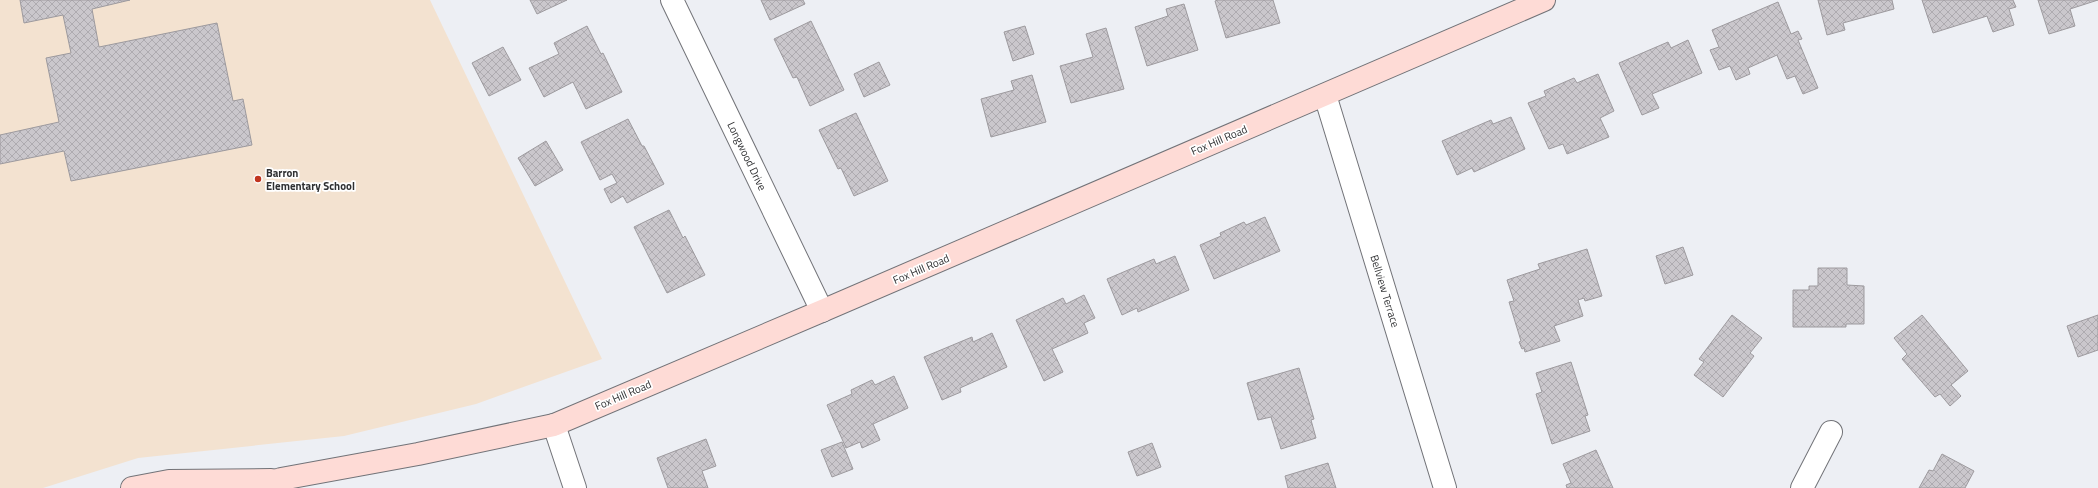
<svg xmlns="http://www.w3.org/2000/svg" width="2098" height="488" viewBox="0 0 2098 488" font-family="'Titillium Web',sans-serif">
  <style>
    .education { fill: #f3e2d0 }
    .building { fill: url(#building-cross-hatch); stroke: #9d9a9e }
    .lines { fill: none; stroke-linecap: round; stroke-linejoin: round }
    .street-casing { stroke: #727378; stroke-width: 24 }
    .secondary-casing { stroke: #727378; stroke-width: 24 }
    .street { stroke: #fff; stroke-width: 22 }
    .secondary { stroke: #fedbd6; stroke-width: 22 }
    .poi-dot { fill: #c1351f; stroke: #fff; stroke-width: 1.5 }
    .labels { text-anchor: middle; stroke-width: 3.5; stroke-linejoin: round; paint-order: stroke }
    .street-label { font-size: 11px; fill: #2f3032; stroke: #fff }
    .poi-label { font-size: 11px; font-weight: bold; fill: #2f3032; stroke: #fff; text-anchor: start }
  </style>
  <defs>
    <pattern id="building-cross-hatch" width="8" height="8" patternUnits="userSpaceOnUse"><rect width="8" height="8" fill="#cac7cc"/><path d="M0 0l8 8M0 8l8-8" fill="none" stroke="#aeabb0"/></pattern>
  </defs>
  <rect width="100%" height="100%" fill="#edeff4"/>
  <path class="education" d="M0,0H430L602,359L476,404L344,436L138,458L43,488H0Z"/>
  <g class="building">
    <path d="M20,0H130L92,9L99,47L217,23L233,101L243,99L252,145L71,181L64,151L0,164V135L59,122L46,58L71,53L63,15L24,23Z"/>
    <path d="M530,0H567L537,14Z"/>
    <path d="M761,0H803L805,4L770,20Z"/>
    <path d="M1218,0H1273L1280,23L1226,38L1215,1Z"/>
    <path d="M1818,0H1892L1894,9L1843,23L1845,30L1827,35Z"/>
    <path d="M1922,0H2013L2016,7L2009,9L2014,25L1993,32L1987,16L1933,33Z"/>
    <path d="M2038,0H2098L2070,9L2075,26L2049,34Z"/>
    <path d="M1778,2L1791,34L1798,31L1802,39L1798,40L1818,88L1803,94L1795,76L1787,79L1777,55L1748,68L1750,74L1736,80L1730,66L1719,70L1710,50L1719,47L1712,30Z"/>
    <path d="M1184,4L1198,50L1147,66L1135,27L1168,16L1166,9Z"/>
    <path d="M811,21L844,90L810,106L797,77L793,78L774,39Z"/>
    <path d="M587,26L601,54L603,53L622,92L586,109L573,82L544,97L529,68L559,54L554,43Z"/>
    <path d="M1025,26L1034,54L1013,61L1004,32Z"/>
    <path d="M1106,28L1124,89L1071,103L1060,66L1093,57L1086,34Z"/>
    <path d="M1688,40L1702,73L1652,94L1659,108L1642,115L1619,63L1668,42L1671,48Z"/>
    <path d="M503,47L521,80L489,96L472,63Z"/>
    <path d="M879,62L890,85L864,97L854,74Z"/>
    <path d="M1598,74L1614,111L1600,118L1609,137L1567,154L1563,144L1549,149L1528,103L1546,96L1544,91L1574,78L1577,83Z"/>
    <path d="M1032,75L1046,122L991,137L981,99L1014,90L1011,81Z"/>
    <path d="M856,113L888,181L854,196L841,168L838,169L819,130Z"/>
    <path d="M1511,117L1525,149L1474,172L1472,168L1457,175L1442,141L1491,120L1493,124Z"/>
    <path d="M628,119L642,146H644L664,184L627,203L623,196L611,203L604,189L617,183L612,174L600,180L581,142Z"/>
    <path d="M546,141L563,170L535,186L518,158Z"/>
    <path d="M669,210L683,238L685,236L705,275L667,293L634,227Z"/>
    <path d="M1265,217L1280,251L1214,279L1200,245L1221,236L1220,233L1244,222L1246,225Z"/>
    <path d="M1683,247L1693,275L1665,284L1656,256Z"/>
    <path d="M1587,249L1602,296L1585,301L1584,298L1578,300L1583,316L1554,326L1560,341L1525,352L1524,348L1522,349L1519,342L1521,341L1509,302L1514,301L1507,280L1540,269L1538,264Z"/>
    <path d="M1175,256L1189,290L1138,312L1137,308L1122,315L1107,279L1154,259L1156,264Z"/>
    <path d="M1818,268H1847V285L1864,286V324H1846V327H1793V290H1809V286H1818Z"/>
    <path d="M1084,295L1095,318L1084,323L1088,333L1052,349L1063,372L1044,381L1016,320L1063,298L1066,304Z"/>
    <path d="M1732,315L1762,338L1750,353L1754,356L1723,397L1694,375L1704,362L1699,359Z"/>
    <path d="M1922,315L1968,371L1951,385L1961,396L1950,406L1940,394L1935,397L1902,359L1907,354L1894,338Z"/>
    <path d="M2098,315V350L2078,357L2067,326Z"/>
    <path d="M992,333L1007,367L960,388L961,392L942,400L924,357L972,337L973,342Z"/>
    <path d="M1571,362L1588,415L1585,416L1590,431L1552,444L1536,394L1542,392L1536,373Z"/>
    <path d="M1299,368L1314,419L1311,420L1316,438L1281,449L1271,417L1258,420L1247,383Z"/>
    <path d="M894,376L908,408L873,424L880,440L862,448L860,442L846,448L827,405L852,394L851,390L872,380L875,385Z"/>
    <path d="M706,439L716,466L702,471L708,488H668L657,458Z"/>
    <path d="M842,442L853,469L832,477L821,450Z"/>
    <path d="M1152,443L1161,467L1137,476L1128,452Z"/>
    <path d="M1596,450L1613,488H1567L1566,485L1571,483L1563,464Z"/>
    <path d="M1942,454L1974,471L1965,488H1919L1929,470L1933,471Z"/>
    <path d="M1328,463L1336,488H1288L1285,476Z"/>
  </g>
  <g class="lines">
    <g class="street-casing">
      <g id="street">
        <path d="M672,0L822,311"/>
        <path d="M1325,95L1445,488"/>
        <path d="M554,425L575,488"/>
        <path d="M1802,488L1831,432"/>
      </g>
    </g>
    <g class="secondary-casing">
      <g id="secondary">
        <path d="M132,488L169,481L271,480"/>
        <path d="M255,488L281,479L418,454L554,425L822,311L1544,0"/>
      </g>
    </g>
    <use href="#street" class="street"/>
    <use href="#secondary" class="secondary"/>
  </g>
  <circle class="poi-dot" cx="258" cy="179" r="4"/>
  <g class="labels">
    <g class="street-label">
      <text transform="translate(1219 140) rotate(-23)" y="4">Fox Hill Road</text>
      <text transform="translate(747 156) rotate(64)" y="4">Longwood Drive</text>
      <text transform="translate(921 269) rotate(-23)" y="4">Fox Hill Road</text>
      <text transform="translate(1385 291) rotate(73)" y="4">Bellview Terrace</text>
      <text transform="translate(623 395) rotate(-23)" y="4">Fox Hill Road</text>
    </g>
    <g class="poi-label">
      <text x="266" y="177">Barron<tspan x="266" dy="13">Elementary School</tspan></text>
    </g>
  </g>
</svg>
